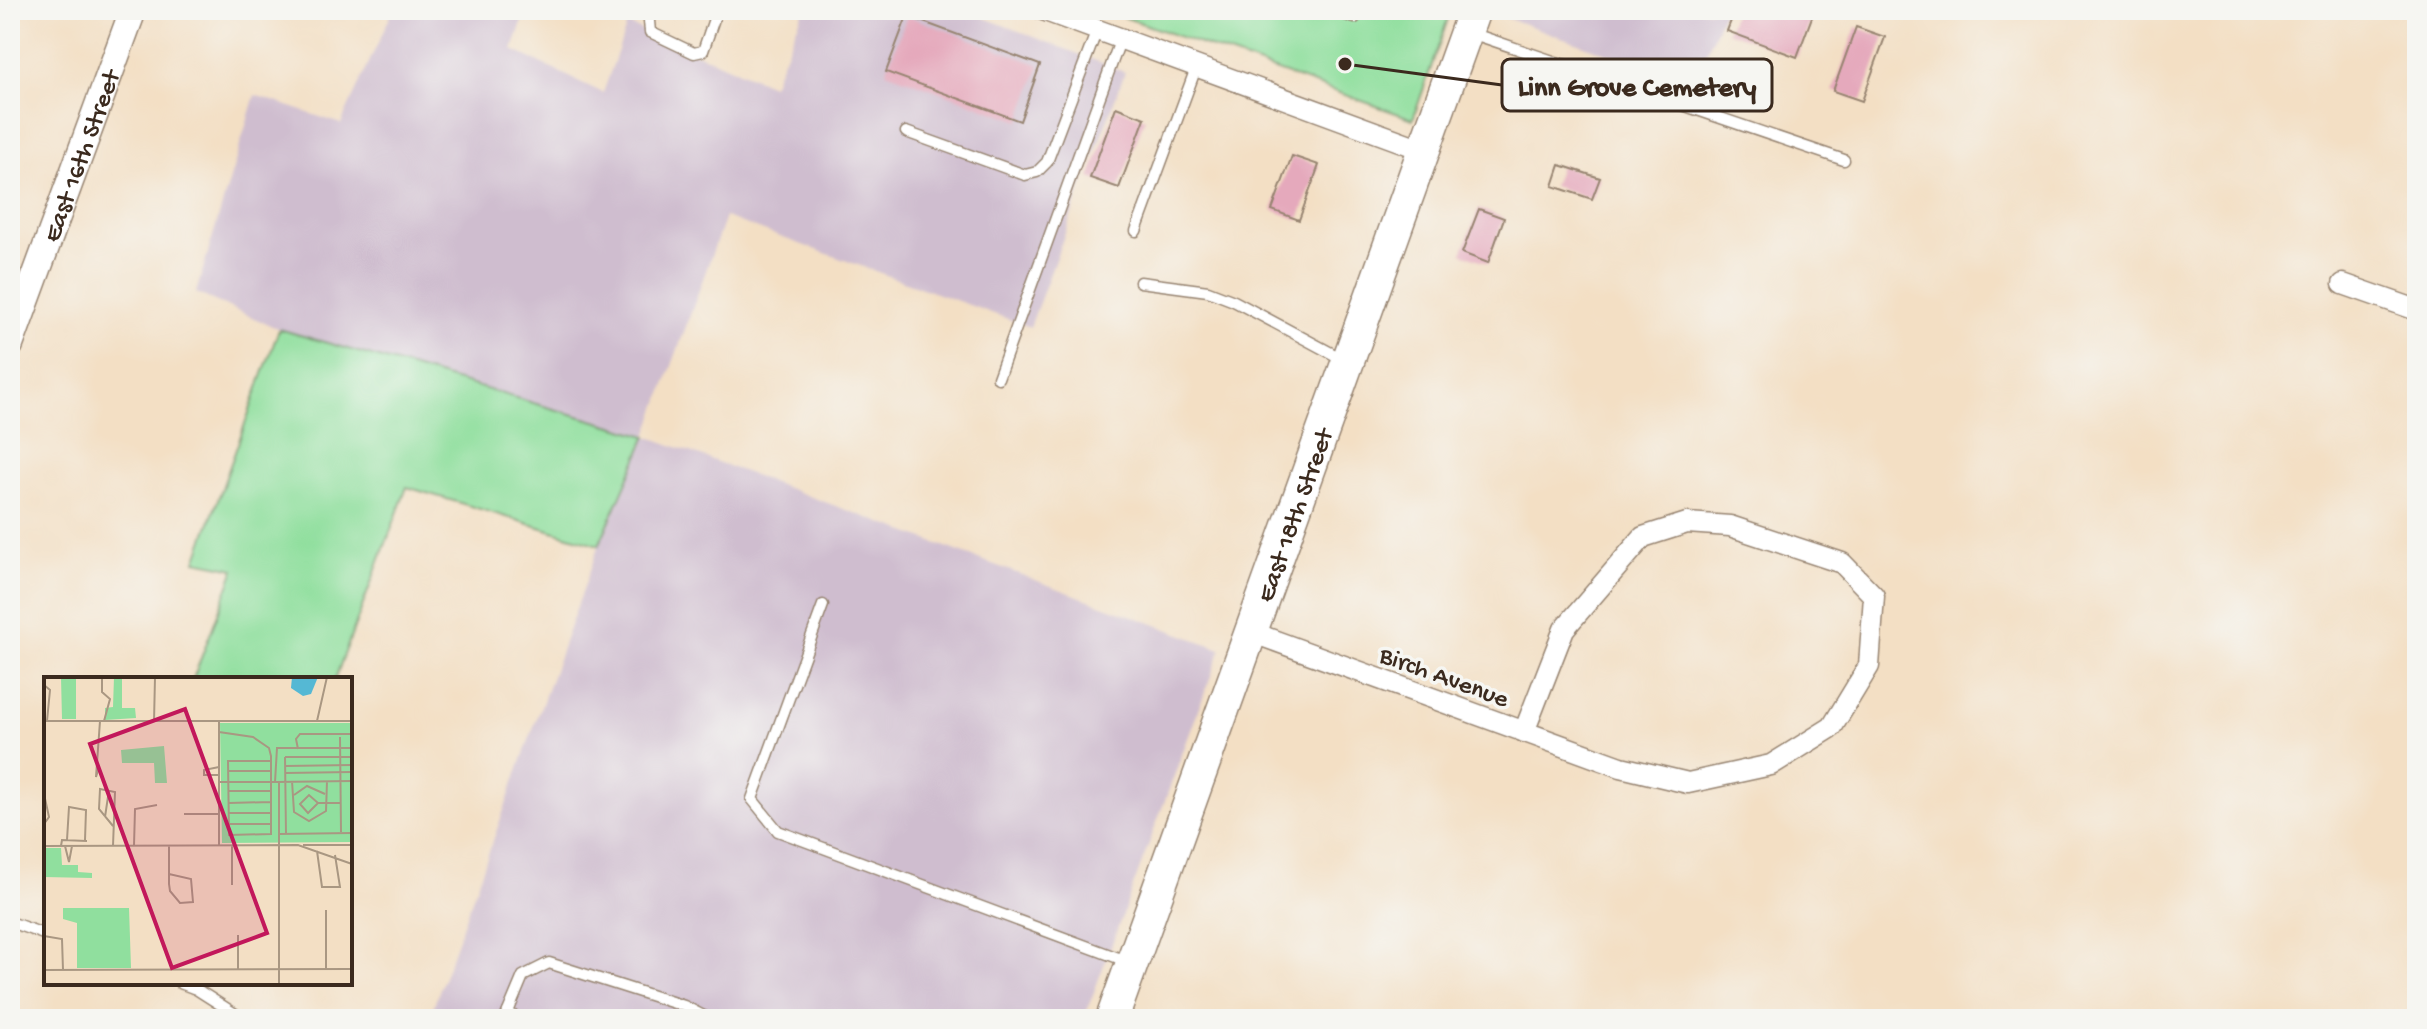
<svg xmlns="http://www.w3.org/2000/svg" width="2427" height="1029" viewBox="0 0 2427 1029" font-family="'Gochi Hand',sans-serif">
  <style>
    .industrial { fill: #cfbdcf }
    .green { fill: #90df9e; stroke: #66845e; stroke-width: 2 }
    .building { fill: #e5a9bc }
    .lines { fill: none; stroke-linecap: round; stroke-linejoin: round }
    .service-casing { stroke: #978471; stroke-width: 13 }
    .minor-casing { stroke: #978471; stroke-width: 23 }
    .tertiary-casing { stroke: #978471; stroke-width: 29 }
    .primary-casing { stroke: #978471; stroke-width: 35 }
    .service { stroke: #fff; stroke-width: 10 }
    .minor { stroke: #fff; stroke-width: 20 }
    .tertiary { stroke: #fff; stroke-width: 26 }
    .primary { stroke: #fff; stroke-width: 32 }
    .labels { text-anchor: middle; stroke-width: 7; stroke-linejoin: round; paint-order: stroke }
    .street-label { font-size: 26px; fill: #3b2a1e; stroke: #f6f6f2 }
    .inset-road { fill: none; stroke: #a99782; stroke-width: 2 }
    .view { fill: #c2185b; fill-opacity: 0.15; stroke: #c2185b; stroke-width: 4 }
    .inset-edge { fill: none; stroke: #3b2a1e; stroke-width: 4 }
    .leader { fill: none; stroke: #3b2a1e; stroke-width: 3 }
    .callout-dot { fill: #3b2a1e; stroke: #f6f6f2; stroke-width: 3 }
    .callout { fill: #f6f6f2; stroke: #3b2a1e; stroke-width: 3 }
    .callout-label { font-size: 28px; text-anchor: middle; font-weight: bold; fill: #3b2a1e }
  </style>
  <rect width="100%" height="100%" fill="#f6f6f2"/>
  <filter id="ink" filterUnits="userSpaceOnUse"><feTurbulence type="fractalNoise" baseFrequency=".0125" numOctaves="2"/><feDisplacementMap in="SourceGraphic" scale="16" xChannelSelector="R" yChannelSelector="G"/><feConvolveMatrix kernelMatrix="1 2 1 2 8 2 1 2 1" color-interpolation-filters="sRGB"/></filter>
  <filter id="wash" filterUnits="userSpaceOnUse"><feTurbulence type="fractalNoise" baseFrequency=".006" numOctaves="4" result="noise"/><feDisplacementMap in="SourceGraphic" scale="32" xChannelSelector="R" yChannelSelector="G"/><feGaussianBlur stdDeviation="1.8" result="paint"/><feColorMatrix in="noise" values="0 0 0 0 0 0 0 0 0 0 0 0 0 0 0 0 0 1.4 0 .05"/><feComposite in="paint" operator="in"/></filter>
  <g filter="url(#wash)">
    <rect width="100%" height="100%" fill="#f3dfc4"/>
    <g class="industrial">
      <path d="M393,10H526L513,50L603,93L627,24L772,85L804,10H964L1125,72L1030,327L725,217L647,436L1221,649L1084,1019H429L599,545L647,436L279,329L196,293L255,95L341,124Z"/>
      <path d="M1505,10H1724L1693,84L1502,16Z"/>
    </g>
    <g class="green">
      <path d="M1104,10H1451L1413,119Z"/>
      <path d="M279,329L647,436L599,545L407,487L335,679H193L235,569L196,561Z"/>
    </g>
    <g id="blocks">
      <g class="building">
        <path d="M1735,10H1802L1813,14L1797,57L1727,31Z"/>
        <path d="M907,16L1040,65L1020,121L886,72Z"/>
        <path d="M1856,27L1885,37L1862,101L1833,91Z"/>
        <path d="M1116,107L1145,118L1119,188L1090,178Z"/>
        <path d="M1292,156L1319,165L1299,220L1272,210Z"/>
        <path d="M1560,165L1600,178L1592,199L1553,186Z"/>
        <path d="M1479,209L1504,218L1488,263L1462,253Z"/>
      </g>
    </g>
  </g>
  <g filter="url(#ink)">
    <use href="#blocks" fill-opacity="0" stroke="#978471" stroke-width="2"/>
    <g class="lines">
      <g class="service-casing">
        <g id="service">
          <path d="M648,10L650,32L694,53L703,51L717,10"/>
          <path d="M1331,10L1355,18L1357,10"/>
          <path d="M1468,32L1844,160"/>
          <path d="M906,132L1025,175L1037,172L1047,162L1097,30"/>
          <path d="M1136,231L1196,68"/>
          <path d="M1140,282L1208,291L1234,301L1346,361"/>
          <path d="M998,378L1121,38"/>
          <path d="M823,605L752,799L778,831L1129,962"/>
          <path d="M10,922L46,935"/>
          <path d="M180,983L196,989L243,1019"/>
          <path d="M508,1012L518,1019"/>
          <path d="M505,1019L523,976L549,963L684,1006L709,1019"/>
        </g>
      </g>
      <g class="minor-casing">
        <g id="minor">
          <path d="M1043,10L1424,150"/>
          <path d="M2343,284L2417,310"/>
          <path d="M1251,632L1621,767L1688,783L1771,765L1832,727L1869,666L1874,596L1842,563L1730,526L1687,523L1643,537L1564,629L1524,732"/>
        </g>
      </g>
      <g class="tertiary-casing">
        <g id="tertiary">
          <path id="s1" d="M10,345L133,10"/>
        </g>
      </g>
      <g class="primary-casing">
        <g id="primary">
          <path id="s2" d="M1112,1019L1474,10"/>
        </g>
      </g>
      <use href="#service" class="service"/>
      <use href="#minor" class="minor"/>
      <use href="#tertiary" class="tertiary"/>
      <use href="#primary" class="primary"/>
    </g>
  </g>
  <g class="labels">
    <g class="street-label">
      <text dy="9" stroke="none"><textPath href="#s1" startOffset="202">East 16th Street</textPath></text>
      <text dy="9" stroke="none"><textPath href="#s2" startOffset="536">East 18th Street</textPath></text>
      <text transform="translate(1445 675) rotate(20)" y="9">Birch Avenue</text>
    </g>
  </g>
  <g transform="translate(44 677)">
    <rect width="308" height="308" fill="#f3dfc4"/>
    <path d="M17,0H32V42H18ZM70,0H78V31H91L92,41L61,43V31L69,30ZM176,46H308V165L178,166ZM120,69L123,106H111L110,86H78L77,73ZM0,171H17L18,188H34V195L48,196V201L0,200ZM19,231H85L87,291H33V246L19,242Z" fill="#90df9e"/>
    <path d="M248,0H274L267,17L259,19L247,11Z" fill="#55b8d4"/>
    <path class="inset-road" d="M58,0V15L66,22L60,44M0,8L6,13L3,44M0,44H308M273,44L283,0M110,45L111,0M175,45V169M175,55L209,60L225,71L227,79V157L185,158L184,84H227M296,60L297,155M254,72L252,62L256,57H308M241,80L242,157M241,80H308M241,89L308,88M55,90L52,100L56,44M175,90L160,93V98H175M184,94H227M241,96L308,95M248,104L250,135L265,144L282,134L283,104M175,105H231L233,71H308M232,105L308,104M235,105V157L308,156M184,114H227M0,117L5,140L0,147M250,118L263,109L281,117M185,126L227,125M274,126L264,136L256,127L265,118L274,126H296M185,136H227M140,137H175M61,140L65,113M185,147H227M69,149L55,132L56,112L71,115L69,169M235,157V308M23,163L25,130L42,133L41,163M188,168V208M259,168H308M0,169L254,168L308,187M17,169L18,163L43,164M21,169L25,185L28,169M90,169L91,132L113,128M273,174L278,210H296L291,178M125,197L147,202L149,225L136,226L126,214L125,207V169M282,233V292M194,258V293M0,259L18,262L19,293M0,293L308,292"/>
    <path class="view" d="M141,32L223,256L128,291L46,67Z"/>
    <rect width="308" height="308" class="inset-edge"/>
  </g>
  <path class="leader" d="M1345 64L1502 85"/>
  <circle class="callout-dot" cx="1345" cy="64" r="8"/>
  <rect class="callout" x="1502" y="59" width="270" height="52" rx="8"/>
  <g class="callout-label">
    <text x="1637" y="95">Linn Grove Cemetery</text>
  </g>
  <rect width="2427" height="1029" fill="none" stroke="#f6f6f2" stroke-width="40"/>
</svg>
